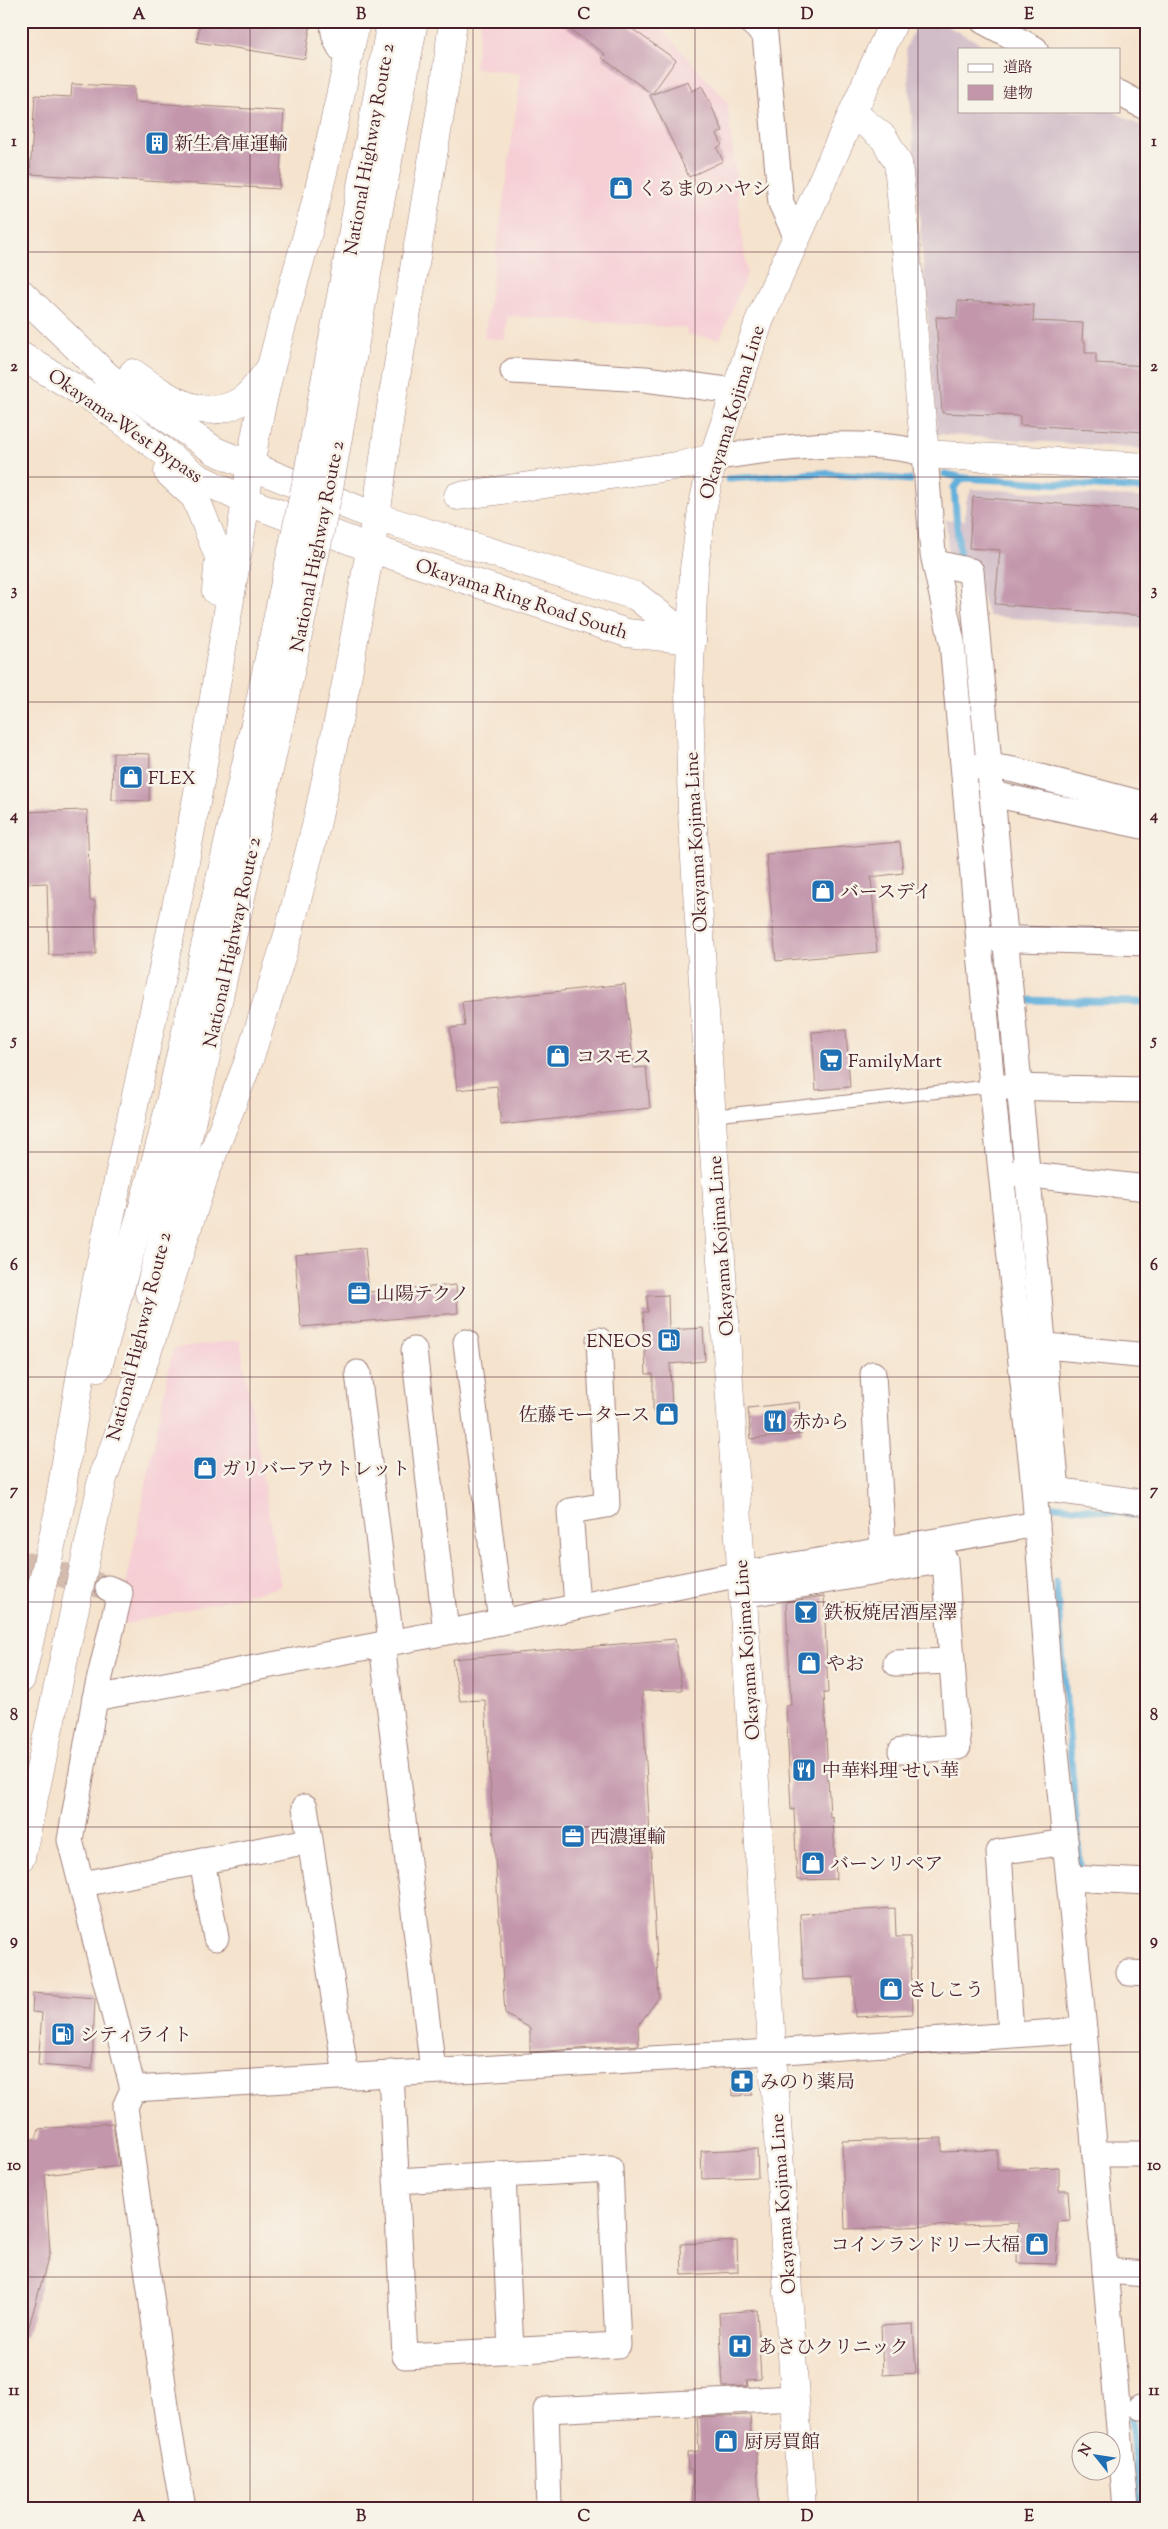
<svg xmlns="http://www.w3.org/2000/svg" width="1168" height="2529" viewBox="0 0 1168 2529" font-family="'Sorts Mill Goudy','Noto Serif JP',serif">
  <style>
    .built { fill: #f6cfd5 }
    .industrial { fill: #d1bdc8 }
    .lines { fill: none; stroke-linecap: round; stroke-linejoin: round }
    .stream { stroke: #62b0db; stroke-width: 7 }
    .building { fill: #c396ac }
    .street-tunnel { stroke: #d3bcad; stroke-width: 25; stroke-dasharray: 25 12; stroke-linecap: butt }
    .lane-casing { stroke: #a0817c; stroke-width: 14 }
    .street-casing { stroke: #a0817c; stroke-width: 27 }
    .secondary-casing { stroke: #a0817c; stroke-width: 29 }
    .primary-casing { stroke: #a0817c; stroke-width: 29 }
    .highway-casing { stroke: #a0817c; stroke-width: 29 }
    .lane { stroke: #fff; stroke-width: 12 }
    .street { stroke: #fff; stroke-width: 25 }
    .secondary { stroke: #fff; stroke-width: 28 }
    .primary { stroke: #fff; stroke-width: 28 }
    .highway { stroke: #fff; stroke-width: 28 }
    .highway-bridge-casing { stroke: #a0817c; stroke-width: 29; stroke-linecap: butt }
    .highway-bridge { stroke: #fff; stroke-width: 28 }
    .grid { fill: none; stroke: #4a1f2b; stroke-width: 1; stroke-opacity: 0.55 }
    .labels { text-anchor: middle; stroke-width: 5; stroke-linejoin: round; paint-order: stroke }
    .poi-label { font-size: 19px; fill: #4a1f2b; stroke: #f7f3e8; text-anchor: start }
    .street-label { font-size: 19px; fill: #4a1f2b; stroke: #f7f3e8 }
    .neatline { fill: none; stroke: #4a1f2b; stroke-width: 2 }
    .grid-label { font-size: 16px; text-anchor: middle; font-weight: bold; fill: #4a1f2b }
  </style>
  <rect width="100%" height="100%" fill="#f7f3e8"/>
  <filter id="ink" filterUnits="userSpaceOnUse"><feTurbulence type="fractalNoise" baseFrequency=".02" numOctaves="2"/><feDisplacementMap in="SourceGraphic" scale="10" xChannelSelector="R" yChannelSelector="G"/><feConvolveMatrix kernelMatrix="1 2 1 2 8 2 1 2 1" color-interpolation-filters="sRGB"/></filter>
  <filter id="wash" filterUnits="userSpaceOnUse"><feTurbulence type="fractalNoise" baseFrequency=".0096" numOctaves="4" result="noise"/><feDisplacementMap in="SourceGraphic" scale="20" xChannelSelector="R" yChannelSelector="G"/><feGaussianBlur stdDeviation="1.12" result="paint"/><feColorMatrix in="noise" values="0 0 0 0 0 0 0 0 0 0 0 0 0 0 0 0 0 1.4 0 .05"/><feComposite in="paint" operator="in"/></filter>
  <g filter="url(#wash)">
    <rect width="100%" height="100%" fill="#f5e3cd"/>
    <g class="built">
      <path d="M481,21H658L661,28L727,102L747,274L720,339L687,335L686,328L508,316L505,340L484,338L521,74L474,68Z"/>
      <path d="M240,1340L281,1587L118,1626L173,1348Z"/>
    </g>
    <g class="industrial">
      <path d="M918,21H937L991,49H959V111H1112L1147,129V449L937,434L906,48Z"/>
      <path d="M972,489L1147,498V629L989,616L979,587L949,569L946,520H965L966,502Z"/>
    </g>
    <g class="lines">
      <g class="stream">
        <path d="M945,474L964,478"/>
        <path d="M728,479L822,473L910,480"/>
        <path d="M960,565L954,487L964,478L1147,489"/>
        <path d="M1015,1000L1147,1002"/>
        <path d="M1047,1505L1147,1516"/>
        <path d="M1056,1582L1080,1865"/>
        <path d="M1130,2406L1139,2508"/>
      </g>
    </g>
    <g id="blocks">
      <g class="building">
        <path d="M200,21H311L305,59L197,42Z"/>
        <path d="M558,21H621L676,60L652,94L602,58L605,54Z"/>
        <path d="M688,81L692,91L702,86L723,131L717,134L722,145L717,148L723,161L689,177L650,95Z"/>
        <path d="M72,84L134,87V102L284,111L279,189L30,174L35,95L71,97Z"/>
        <path d="M958,301L1034,305L1033,321L1083,323L1082,341H1085V353H1096V363L1147,366V432L1020,425V416L942,413L936,317L957,318Z"/>
        <path d="M973,497L1147,511V616L995,604L1000,550L969,548Z"/>
        <path d="M113,753L150,754L149,801L112,800Z"/>
        <path d="M87,810L90,901H95L96,954L49,955L47,883L21,884V812Z"/>
        <path d="M900,842L903,873L871,877L877,952L776,961L766,854Z"/>
        <path d="M625,984L634,1068L646,1067L650,1108L501,1125L497,1086L457,1090L450,1028L465,1026L462,1002Z"/>
        <path d="M846,1030L850,1087L816,1090L812,1032Z"/>
        <path d="M365,1248L369,1292L456,1285L458,1313L301,1327L295,1255Z"/>
        <path d="M668,1295L669,1330L703,1328L705,1361L670,1364L672,1412H653V1374H646L643,1312H648L647,1296Z"/>
        <path d="M799,1402L802,1434L751,1439L748,1408Z"/>
        <path d="M824,1596L828,1693H824L830,1818L833,1817L836,1879L797,1880L794,1809L791,1810L786,1705H791L786,1602Z"/>
        <path d="M675,1639L682,1690L642,1691L659,1997L638,2026L639,2045L530,2052V2028L505,2014L485,1700L460,1701L452,1659Z"/>
        <path d="M895,1908L896,1937H910L913,2014L855,2017L853,1977L803,1980L800,1914Z"/>
        <path d="M33,1993L95,1998L92,2069L38,2065L42,2013L32,2012Z"/>
        <path d="M751,2068L752,2095L733,2096L732,2069Z"/>
        <path d="M113,2123L119,2166L45,2175L50,2252L26,2337L21,2336V2139H36L39,2129Z"/>
        <path d="M942,2138V2152L997,2150V2170L1059,2167V2190H1068L1070,2221L1058,2222L1056,2264L1017,2263L1018,2223L845,2229L842,2141Z"/>
        <path d="M757,2149L758,2177L702,2179L701,2151Z"/>
        <path d="M737,2241L738,2272L682,2275L681,2244Z"/>
        <path d="M757,2310L761,2379L747,2380L748,2386L723,2387L719,2313Z"/>
        <path d="M913,2324L916,2373L883,2375L881,2326Z"/>
        <path d="M750,2415L751,2433H756L759,2508H693L692,2469H688L687,2452L699,2451L697,2417Z"/>
      </g>
    </g>
  </g>
  <g filter="url(#ink)">
    <use href="#blocks" fill-opacity="0" stroke="#a0817c" stroke-width="1"/>
    <g class="lines">
      <path class="street-tunnel" d="M21,1563L108,1588"/>
      <g class="lane-casing">
        <path id="lane" d="M712,1116L992,1086"/>
      </g>
      <g class="street-casing">
        <g id="street">
          <path d="M334,21C331,36 340,48 348,60"/>
          <path d="M750,21L765,35L781,203L796,236"/>
          <path d="M983,21L1035,49"/>
          <path d="M1119,93L1147,108"/>
          <path d="M513,371L645,379L734,391"/>
          <path d="M713,458C774,448 866,436 925,454L933,554L952,642L992,1086L1034,1487L1049,1682L1084,2030L1126,2508"/>
          <path d="M936,563L971,571L1057,1490"/>
          <path d="M973,767L990,766L1014,770L1147,805"/>
          <path d="M992,794L1147,827"/>
          <path d="M989,938L1147,943"/>
          <path d="M1004,1087L1147,1090"/>
          <path d="M1013,1173L1147,1188"/>
          <path d="M466,1342L501,1622"/>
          <path d="M1027,1344L1147,1356"/>
          <path d="M414,1350L446,1632"/>
          <path d="M358,1373L391,1642"/>
          <path d="M873,1374L883,1550"/>
          <path d="M1041,1488L1147,1503"/>
          <path d="M108,1588L120,1593L95,1698L70,1840L133,2089L125,2107L169,2428L183,2508"/>
          <path d="M743,1595L945,1560L958,1747L901,1751"/>
          <path d="M577,1605L570,1511L607,1505L599,1340"/>
          <path d="M382,1644L433,2071"/>
          <path d="M896,1663L952,1661"/>
          <path d="M95,1698L501,1622L741,1574L1037,1524"/>
          <path d="M305,1807L346,2076"/>
          <path d="M202,1861L216,1938"/>
          <path d="M1069,1878L1147,1882"/>
          <path d="M82,1884L309,1841"/>
          <path d="M1129,1973L1147,1974"/>
          <path d="M1011,2034L999,1852L1065,1842"/>
          <path d="M391,2073L405,2356L618,2345L610,2169L396,2181"/>
          <path d="M133,2089L771,2052L1084,2030"/>
          <path d="M1095,2154H1147"/>
          <path d="M503,2175L511,2351"/>
          <path d="M1105,2271L1147,2274"/>
          <path d="M1140,2407H1147"/>
          <path d="M549,2508L546,2410L795,2398"/>
        </g>
      </g>
      <g class="secondary-casing">
        <g id="secondary">
          <path d="M853,113L884,138L898,163L925,454L1147,467"/>
          <path d="M458,496L683,465L713,458"/>
        </g>
      </g>
      <g class="primary-casing">
        <path id="primary" d="M802,2508L692,812L689,691L694,569L702,510L713,458L760,319L894,21"/>
      </g>
      <g class="highway-casing">
        <g id="highway">
          <path d="M349,253L391,21"/>
          <path d="M370,257L414,21"/>
          <path d="M21,293L108,377L215,451L376,517L636,596L692,640"/>
          <path d="M21,356L95,400L197,477L246,501L370,548L627,633L692,640"/>
          <path d="M133,373C164,395 202,425 241,401C252,394 261,380 269,370"/>
          <path d="M168,472L195,497L202,514L219,557L216,591"/>
          <path d="M149,1292L187,1142L280,720"/>
          <path d="M98,1367L162,1138L257,715"/>
          <path d="M100,1487L151,1341L206,1171L249,1060L288,935L316,826L346,684L376,517L391,407L445,84L453,21"/>
          <path d="M59,1504L95,1289L179,893L202,771L246,501C255,409 284,320 308,232C327,162 341,92 356,21"/>
          <path d="M21,1679L64,1488"/>
          <path d="M21,1857L105,1469"/>
        </g>
      </g>
      <use href="#lane" class="lane"/>
      <use href="#street" class="street"/>
      <use href="#secondary" class="secondary"/>
      <use href="#primary" class="primary"/>
      <use href="#highway" class="highway"/>
      <g class="highway-bridge-casing">
        <g id="highway-bridge">
          <path d="M257,715L307,479L349,253"/>
          <path d="M280,720L329,488L370,257"/>
        </g>
      </g>
      <use href="#highway-bridge" class="highway-bridge"/>
    </g>
  </g>
  <path class="grid" d="M250,21V2508M473,21V2508M695,21V2508M918,21V2508M21,252H1147M21,477H1147M21,702H1147M21,927H1147M21,1152H1147M21,1377H1147M21,1602H1147M21,1827H1147M21,2052H1147M21,2277H1147"/>
  <defs>
    <g id="building-square" transform="scale(1.25)"><rect x="-9" y="-9" width="18" height="18" rx="4" fill="#1f6fb2" stroke="#f7f3e8"/><path d="M-4-6H4V6H1V3H-1V6H-4ZM-2.5-4.3h1.7v1.8h-1.7ZM.8-4.3h1.7v1.8H.8ZM-2.5-1h1.7V.8h-1.7ZM.8-1h1.7V.8H.8Z" fill="#fff"/></g>
    <g id="shop-square" transform="scale(1.25)"><rect x="-9" y="-9" width="18" height="18" rx="4" fill="#1f6fb2" stroke="#f7f3e8"/><path d="M-5-2.5h2.3a2.7 3.5 0 0 1 5.4 0H5L5.5 6h-11ZM-1.5-2.5h3a1.5 2.3 0 0 0-3 0Z" fill="#fff"/></g>
    <g id="supermarket-square" transform="scale(1.25)"><rect x="-9" y="-9" width="18" height="18" rx="4" fill="#1f6fb2" stroke="#f7f3e8"/><path d="M-6-5.5h2.5l.6 2H6L4.5 2H-2.5L-4.4-4H-6ZM-1.5 3.2a1.3 1.3 0 1 0 .1 0ZM3 3.2a1.3 1.3 0 1 0 .1 0Z" fill="#fff"/></g>
    <g id="office-square" transform="scale(1.25)"><rect x="-9" y="-9" width="18" height="18" rx="4" fill="#1f6fb2" stroke="#f7f3e8"/><path d="M-6-3h4V-5.5h4V-3h4V5H-6ZM-1-4.5V-3h2v-1.5ZM-6 0V1H6V0Z" fill="#fff"/></g>
    <g id="fuel-square" transform="scale(1.25)"><rect x="-9" y="-9" width="18" height="18" rx="4" fill="#1f6fb2" stroke="#f7f3e8"/><path d="M-5.5-6h7V0h2V4h1.3V-2.5L3-4.5l.8-.8L6-3V5H2.5V1h-1V6h-7ZM-4.2-4.7v3.2H.2V-4.7Z" fill="#fff"/></g>
    <g id="restaurant-square" transform="scale(1.25)"><rect x="-9" y="-9" width="18" height="18" rx="4" fill="#1f6fb2" stroke="#f7f3e8"/><path d="M-5-6h1v4h1v-4h1v4h1v-4h1v5L-1.5 .5V6h-2V.5L-5-1ZM5-6V6H3V1.5H1.5Q1.5-4 5-6Z" fill="#fff"/></g>
    <g id="bar-square" transform="scale(1.25)"><rect x="-9" y="-9" width="18" height="18" rx="4" fill="#1f6fb2" stroke="#f7f3e8"/><path d="M-6-5H6L.8 .8V4.5H3.5V6h-7V4.5H-.8V.8Z" fill="#fff"/></g>
    <g id="pharmacy-square" transform="scale(1.25)"><rect x="-9" y="-9" width="18" height="18" rx="4" fill="#1f6fb2" stroke="#f7f3e8"/><path d="M-2-6h4v4h4v4h-4v4h-4v-4h-4v-4h4Z" fill="#fff"/></g>
    <g id="hospital-square" transform="scale(1.25)"><rect x="-9" y="-9" width="18" height="18" rx="4" fill="#1f6fb2" stroke="#f7f3e8"/><path d="M-5-5h3v3.5h4V-5h3V5h-3V1.5h-4V5h-3Z" fill="#fff"/></g>
  </defs>
  <g fill-rule="evenodd">
    <use href="#building-square" x="157" y="143"/>
    <use href="#shop-square" x="621" y="188"/>
    <use href="#shop-square" x="131" y="777"/>
    <use href="#shop-square" x="823" y="891"/>
    <use href="#shop-square" x="558" y="1056"/>
    <use href="#supermarket-square" x="831" y="1060"/>
    <use href="#office-square" x="359" y="1293"/>
    <use href="#fuel-square" x="669" y="1340"/>
    <use href="#shop-square" x="667" y="1414"/>
    <use href="#restaurant-square" x="775" y="1421"/>
    <use href="#shop-square" x="205" y="1468"/>
    <use href="#bar-square" x="806" y="1612"/>
    <use href="#shop-square" x="809" y="1663"/>
    <use href="#restaurant-square" x="804" y="1770"/>
    <use href="#office-square" x="573" y="1836"/>
    <use href="#shop-square" x="813" y="1863"/>
    <use href="#shop-square" x="891" y="1989"/>
    <use href="#fuel-square" x="63" y="2034"/>
    <use href="#pharmacy-square" x="742" y="2081"/>
    <use href="#shop-square" x="1037" y="2244"/>
    <use href="#hospital-square" x="740" y="2346"/>
    <use href="#shop-square" x="726" y="2441"/>
  </g>
  <g class="labels">
    <g class="poi-label">
      <text x="174" y="150">新生倉庫運輸</text>
      <text x="638" y="195">くるまのハヤシ</text>
      <text x="148" y="784">FLEX</text>
      <text x="840" y="898">バースデイ</text>
      <text x="576" y="1063">コスモス</text>
      <text x="848" y="1067">FamilyMart</text>
      <text x="376" y="1300">山陽テクノ</text>
      <text x="652" y="1347" text-anchor="end">ENEOS</text>
      <text x="650" y="1421" text-anchor="end">佐藤モータース</text>
      <text x="792" y="1428">赤から</text>
      <text x="222" y="1475">ガリバーアウトレット</text>
      <text x="824" y="1619">鉄板焼居酒屋澤</text>
      <text x="826" y="1670">やお</text>
      <text x="822" y="1777">中華料理 せい華</text>
      <text x="590" y="1843">西濃運輸</text>
      <text x="830" y="1870">バーンリペア</text>
      <text x="908" y="1996">さしこう</text>
      <text x="80" y="2041">シティライト</text>
      <text x="760" y="2088">みのり薬局</text>
      <text x="1020" y="2251" text-anchor="end">コインランドリー大福</text>
      <text x="758" y="2353">あさひクリニック</text>
      <text x="744" y="2448">厨房買館</text>
    </g>
    <g class="street-label">
      <text transform="translate(368 149) rotate(-80)" y="7">National Highway Route 2</text>
      <text transform="translate(731 412) rotate(-73)" y="7">Okayama Kojima Line</text>
      <text transform="translate(126 425) rotate(35)" y="7">Okayama-West Bypass</text>
      <text transform="translate(316 546) rotate(-79)" y="7">National Highway Route 2</text>
      <text transform="translate(522 598) rotate(18)" y="7">Okayama Ring Road South</text>
      <text transform="translate(695 842) rotate(-93)" y="7">Okayama Kojima Line</text>
      <text transform="translate(231 942) rotate(-78)" y="7">National Highway Route 2</text>
      <text transform="translate(720 1246) rotate(-94)" y="7">Okayama Kojima Line</text>
      <text transform="translate(138 1336) rotate(-76)" y="7">National Highway Route 2</text>
      <text transform="translate(746 1650) rotate(-94)" y="7">Okayama Kojima Line</text>
      <text transform="translate(782 2204) rotate(-94)" y="7">Okayama Kojima Line</text>
    </g>
  </g>
  <rect width="1168" height="2529" fill="none" stroke="#f7f3e8" stroke-width="55"/>
  <rect x="958" y="48" width="162" height="65" fill="#f7f3e8" stroke="#b29e9c"/>
  <rect x="968" y="64" width="25" height="8" fill="#ffffff" stroke="#b29e9c"/>
  <text x="1003" y="72" font-size="15" fill="#4a1f2b">道路</text>
  <rect x="968" y="85" width="25" height="15" fill="#c396ac" stroke="#b29e9c"/>
  <text x="1003" y="98" font-size="15" fill="#4a1f2b">建物</text>
  <g transform="translate(1096 2456) rotate(300)"><circle r="24" fill="#f7f3e8" stroke="#b29e9c"/>
  <path d="M0-4L9 19L0 12L-9 19Z" fill="#1f6fb2"/>
  <text y="-8" font-size="14" font-weight="bold" text-anchor="middle" fill="#4a1f2b">N</text>
  </g>
  <rect x="28" y="28" width="1112" height="2474" class="neatline"/>
  <g class="grid-label">
    <text x="139" y="19">A</text>
    <text x="361" y="19">B</text>
    <text x="584" y="19">C</text>
    <text x="807" y="19">D</text>
    <text x="1029" y="19">E</text>
    <text x="14" y="146">1</text>
    <text x="1154" y="146">1</text>
    <text x="14" y="371">2</text>
    <text x="1154" y="371">2</text>
    <text x="14" y="595">3</text>
    <text x="1154" y="595">3</text>
    <text x="14" y="820">4</text>
    <text x="1154" y="820">4</text>
    <text x="14" y="1045">5</text>
    <text x="1154" y="1045">5</text>
    <text x="14" y="1270">6</text>
    <text x="1154" y="1270">6</text>
    <text x="14" y="1495">7</text>
    <text x="1154" y="1495">7</text>
    <text x="14" y="1720">8</text>
    <text x="1154" y="1720">8</text>
    <text x="14" y="1945">9</text>
    <text x="1154" y="1945">9</text>
    <text x="14" y="2170">10</text>
    <text x="1154" y="2170">10</text>
    <text x="14" y="2395">11</text>
    <text x="1154" y="2395">11</text>
    <text x="139" y="2521">A</text>
    <text x="361" y="2521">B</text>
    <text x="584" y="2521">C</text>
    <text x="807" y="2521">D</text>
    <text x="1029" y="2521">E</text>
  </g>
</svg>
